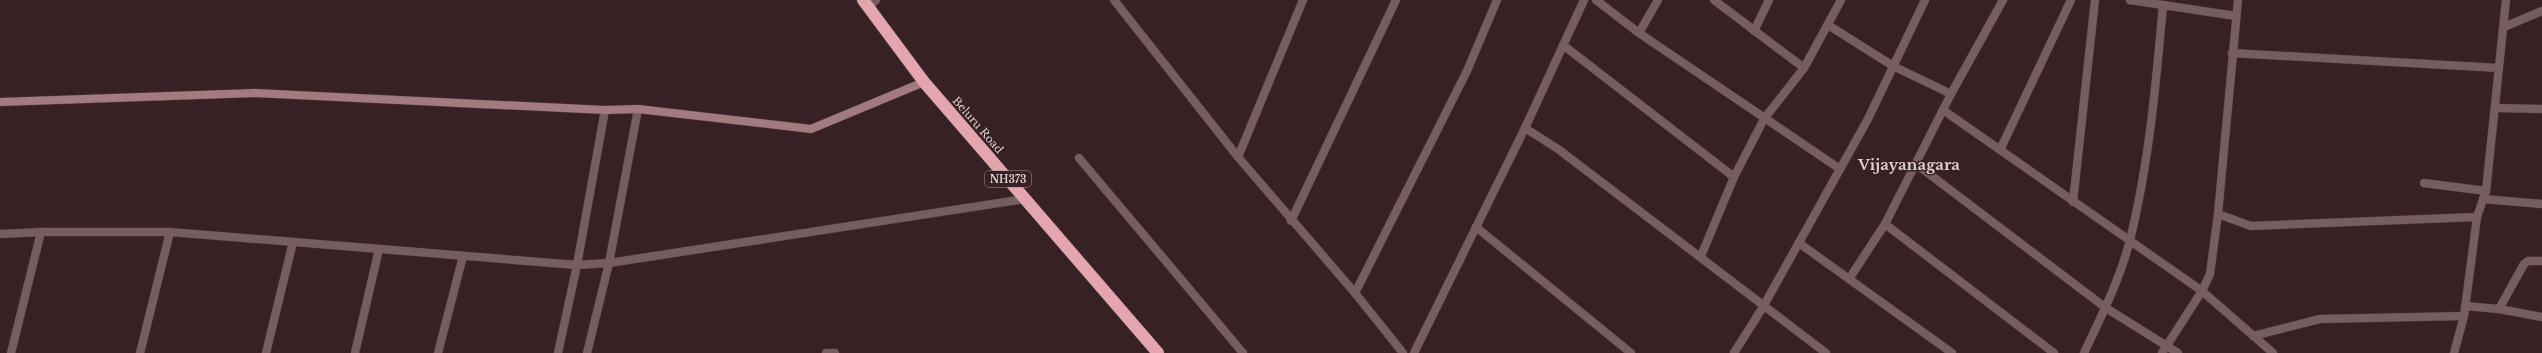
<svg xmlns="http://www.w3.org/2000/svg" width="2542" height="353" viewBox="0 0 2542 353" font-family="'Libre Baskerville',serif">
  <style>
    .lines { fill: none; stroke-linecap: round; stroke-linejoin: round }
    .lane-casing { stroke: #523d3f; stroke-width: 9 }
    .street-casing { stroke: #523d3f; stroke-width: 9 }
    .secondary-casing { stroke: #523d3f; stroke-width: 9 }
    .highway-casing { stroke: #523d3f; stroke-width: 13 }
    .lane { stroke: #765e60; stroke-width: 8 }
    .street { stroke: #765e60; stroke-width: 8 }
    .secondary { stroke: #a27b80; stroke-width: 8 }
    .highway { stroke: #e3a6ae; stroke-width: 12 }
    .labels { text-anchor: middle; stroke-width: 3; stroke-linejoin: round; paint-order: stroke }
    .shield { fill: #372124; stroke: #ab9a9c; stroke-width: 1 }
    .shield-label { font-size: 10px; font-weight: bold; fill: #ddcecf }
    .street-label { font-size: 11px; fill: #ddcecf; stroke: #372124 }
    .district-label { font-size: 15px; font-weight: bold; fill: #ddcecf; stroke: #372124 }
  </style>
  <rect width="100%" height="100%" fill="#372124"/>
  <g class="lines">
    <g class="lane-casing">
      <path id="lane" d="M1079,158L1243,353"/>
    </g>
    <g class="street-casing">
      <g id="street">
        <path d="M1114,0L1238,157L1355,293L1403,353"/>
        <path d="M1596,0L1639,33L1840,169"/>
        <path d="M1714,0L1804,68"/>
        <path d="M2130,0L2236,16"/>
        <path d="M869,7L876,0"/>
        <path d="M1828,25L1893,66L1951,94"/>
        <path d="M2504,27L2542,11"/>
        <path d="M1754,31L1769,0"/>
        <path d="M1639,33L1658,0"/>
        <path d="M1563,45L1734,177"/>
        <path d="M2232,53L2499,68"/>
        <path d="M2496,108L2542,109"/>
        <path d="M1943,110L2202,291L2273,353"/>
        <path d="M1525,128L1558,149L1826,353"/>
        <path d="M2000,150L2071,0"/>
        <path d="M1238,157L1303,0"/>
        <path d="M1916,164L2106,308L2178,353"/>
        <path d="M2424,183L2486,191"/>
        <path d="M2483,199L2542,204"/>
        <path d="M2073,202L2095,0"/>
        <path d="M2218,214L2251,226L2477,217"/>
        <path d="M1291,221L1396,0"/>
        <path d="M1885,224L2054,353"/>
        <path d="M1476,227L1631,353"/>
        <path d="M0,234L41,232H170L577,265L609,263L1025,199"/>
        <path d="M1799,243L1952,353"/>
        <path d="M1701,256L1734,177L1764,119L1804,68L1841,0"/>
        <path d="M1849,279L1885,224L1951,94L2003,0"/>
        <path d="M1355,293L1467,71L1497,0"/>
        <path d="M2465,306L2499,309L2542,317"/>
        <path d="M2499,309L2524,264L2528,261H2542"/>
        <path d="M2253,336L2320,319L2464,316"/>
        <path d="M11,353L41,232"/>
        <path d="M140,353L170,232"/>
        <path d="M266,353L293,242"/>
        <path d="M355,353L379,249"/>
        <path d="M438,353L463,256"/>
        <path d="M558,353L577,265L605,110"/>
        <path d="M587,353L609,263L638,109"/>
        <path d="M826,353H835"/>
        <path d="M1414,353L1525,128L1584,0"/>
        <path d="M1734,353L1763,307L1868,119L1925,0"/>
        <path d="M2084,353C2101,317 2120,279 2130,240C2149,163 2156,84 2163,5"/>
        <path d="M2162,353L2202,291L2210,274L2218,214L2238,0"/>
        <path d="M2454,353L2464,316L2477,217L2486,191L2506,0"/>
      </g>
    </g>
    <g class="secondary-casing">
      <path id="secondary" d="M0,102L255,93L605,110L638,109L811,129L924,82"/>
    </g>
    <g class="highway-casing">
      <path id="highway" d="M863,0L924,82L1158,353"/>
    </g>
    <use href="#lane" class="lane"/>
    <use href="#street" class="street"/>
    <use href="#secondary" class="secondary"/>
    <use href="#highway" class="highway"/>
  </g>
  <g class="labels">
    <rect class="shield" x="985" y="171" width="46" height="16" rx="3"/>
    <g class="shield-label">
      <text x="1008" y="183">NH373</text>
    </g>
    <g class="street-label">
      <text transform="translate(978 125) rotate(49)" y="4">Beluru Road</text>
    </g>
    <g class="district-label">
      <text x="1909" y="170">Vijayanagara</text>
    </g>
  </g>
</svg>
